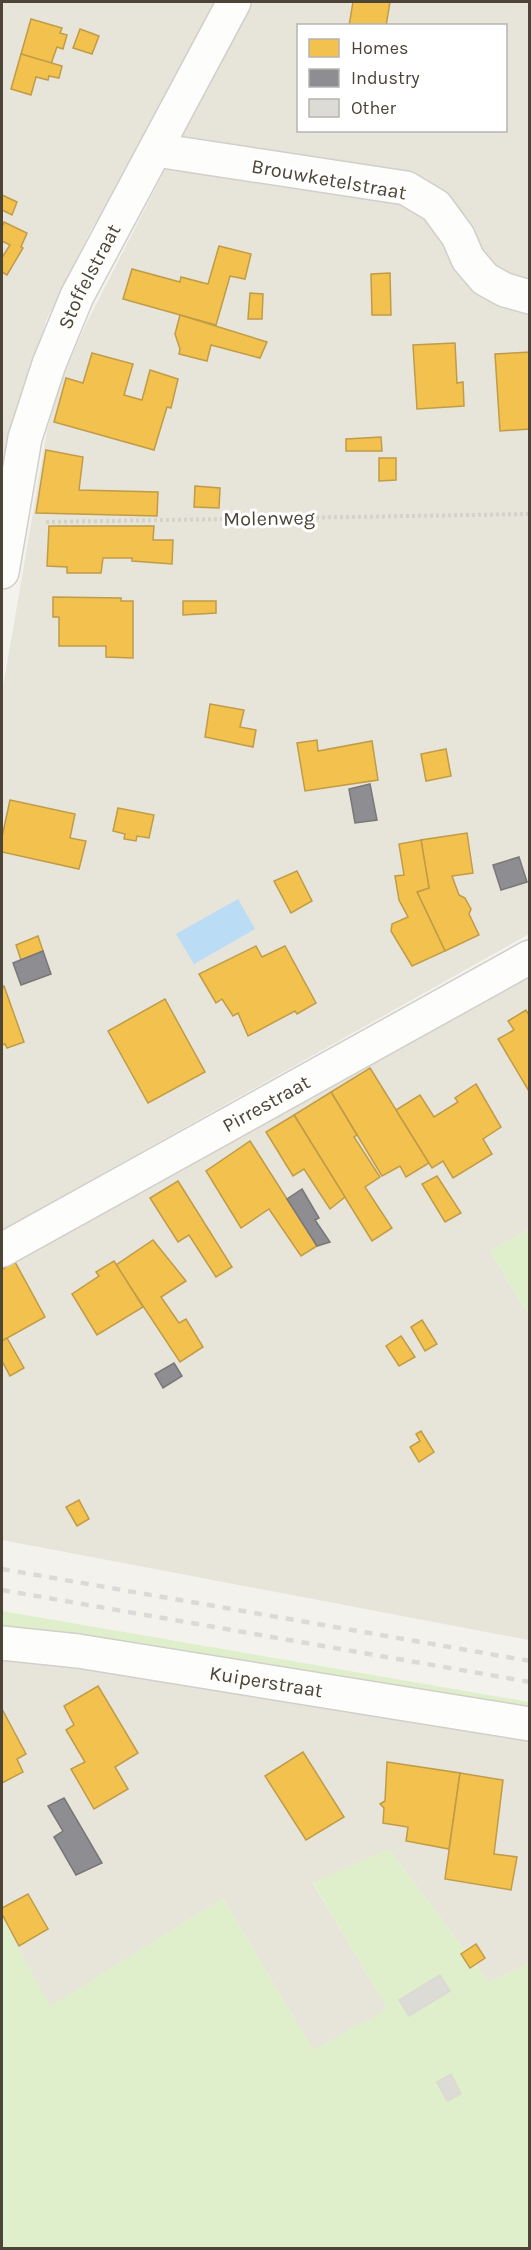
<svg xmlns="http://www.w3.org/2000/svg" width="531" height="2250" viewBox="0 0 531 2250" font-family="Karla,sans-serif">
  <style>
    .residential { fill: #e7e4da; fill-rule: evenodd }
    .green { fill: #e0efcb }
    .water { fill: #badcf4 }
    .homes { fill: #f2c14e; stroke: #c09c47; stroke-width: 1.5 }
    .industry { fill: #8d8d92; stroke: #797777; stroke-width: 1.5 }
    .building { fill: #dddbd5; stroke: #dbd9d2; stroke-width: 1.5 }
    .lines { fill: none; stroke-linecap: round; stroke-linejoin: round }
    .minor-casing { stroke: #d1cfca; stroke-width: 36 }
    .path { stroke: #d3d2cb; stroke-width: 4; stroke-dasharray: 3 3; stroke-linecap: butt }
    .minor { stroke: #fdfdfc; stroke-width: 33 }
    .rail { stroke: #dadad9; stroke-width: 4.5; stroke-dasharray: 8 8; stroke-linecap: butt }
    .labels { text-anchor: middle; stroke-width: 6; stroke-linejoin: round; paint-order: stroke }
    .street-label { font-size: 20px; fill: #4b4437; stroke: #fff }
  </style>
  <rect width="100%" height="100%" fill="#f3f2ed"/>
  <g class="residential">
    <path d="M2,2H222L135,162L91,230L46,321L16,423L2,493Z"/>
    <path d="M251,2H529V934L2,1230V693L47,431L63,375L88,320ZM298,26H506V130H298Z"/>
    <path d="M529,977V1229L490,1251L529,1316V1640L2,1540V1266Z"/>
    <path d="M2,1657L41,1660L529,1735V1963L489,1982L389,1849L313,1883L388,2010L313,2050L223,1898L50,2007L2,1917Z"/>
  </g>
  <g class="green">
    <path d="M529,1229V1316L490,1251Z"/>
    <path d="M2,1611L529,1702V1714L2,1631Z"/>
    <path d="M389,1849L489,1982L529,1963V2248H2V1917L50,2006L223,1898L313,2050L387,2009L313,1882Z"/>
  </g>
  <path class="water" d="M238,899L255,929L194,964L176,934Z"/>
  <g class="homes">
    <path d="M353,2H390L386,26H349Z"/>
    <path d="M31,19L62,28L60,33L67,35L63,49L57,47L51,64L21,54Z"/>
    <path d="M80,29L99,36L92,54L73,48Z"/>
    <path d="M21,54L62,66L59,78L49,76L48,80L36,77L31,95L11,89Z"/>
    <path d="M2,195L17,202L12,215L2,210Z"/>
    <path d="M4,222L27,233L21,247L23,248L7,275L2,272V255L3,256L10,245L2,241V227Z"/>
    <path d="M219,246L251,254L245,279L230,276L216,325L123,299L132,269L180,282L181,277L208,284Z"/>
    <path d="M390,273L391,315H372L371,274Z"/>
    <path d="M250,293L263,294L262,319H248Z"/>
    <path d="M180,315L267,342L260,358L211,345L207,361L179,354L180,349L175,334Z"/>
    <path d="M455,343L457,383L463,382L464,406L417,409L413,345Z"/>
    <path d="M530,352V429L500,431L495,354Z"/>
    <path d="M92,353L133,364L124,395L142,400L150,370L178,379L171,408L167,407L154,450L54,422L66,378L83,383Z"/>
    <path d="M381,437L382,451H346V439Z"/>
    <path d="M46,450L83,457L79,490L158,492L157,516L36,513Z"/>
    <path d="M379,458H396V480L379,481Z"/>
    <path d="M195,486L220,488L219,508L194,507Z"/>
    <path d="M49,526H154L153,540H173L172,564L132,561V558H103L101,573H67V567L47,566Z"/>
    <path d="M53,597L121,598V601H133V658L106,657V646H59V617H53Z"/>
    <path d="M183,601H216V613L183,615Z"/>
    <path d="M210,704L244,710L240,727L256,730L253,747L205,737Z"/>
    <path d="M317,740L318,751L372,741L378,780L305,791L297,743Z"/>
    <path d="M446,749L451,776L426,781L421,754Z"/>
    <path d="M10,800L75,814L70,838L86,841L79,869L2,852V837Z"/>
    <path d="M118,808L154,815L149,838L137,836L136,841L124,839L125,834L113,831Z"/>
    <path d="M467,833L473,873L452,876L459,895L465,898L471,909L469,914L479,935L445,951L417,892L429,888L421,840Z"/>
    <path d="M421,840L429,888L417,892L445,951L412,966L391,931L392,924L408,917L399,900L395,876L404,875L399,844Z"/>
    <path d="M297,871L312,901L291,913L274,881Z"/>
    <path d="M38,936L43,951L21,960L16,945Z"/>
    <path d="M256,946L262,957L285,946L316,1003L297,1014L295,1011L248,1036L238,1013L233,1016L222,999L216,1003L199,974Z"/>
    <path d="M4,986L24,1042L7,1048L5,1044L2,1045V987Z"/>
    <path d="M165,999L205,1072L148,1103L108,1031Z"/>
    <path d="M526,1010L530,1017V1093L498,1039L514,1030L508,1021Z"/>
    <path d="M370,1068L429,1163L406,1177L400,1166L382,1176L331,1092Z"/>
    <path d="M476,1084L501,1127L483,1139L492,1154L453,1178L443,1161L432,1168L396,1110L420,1095L434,1117L458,1102L455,1098Z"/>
    <path d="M331,1092L357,1135L354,1137L380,1177L365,1187L392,1228L372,1241L294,1115Z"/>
    <path d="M294,1115L345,1197L330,1209L304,1169L293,1176L266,1132Z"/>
    <path d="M250,1141L317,1246L301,1256L269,1209L241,1228L206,1171Z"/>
    <path d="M437,1176L461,1213L445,1222L422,1184Z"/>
    <path d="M178,1181L232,1267L216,1277L189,1235L178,1242L150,1198Z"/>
    <path d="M153,1240L186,1281L161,1297L179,1323L186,1319L203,1347L180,1362L116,1265Z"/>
    <path d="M114,1261L143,1307L97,1335L72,1294L99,1276L96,1272Z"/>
    <path d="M15,1262L45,1317L2,1341V1269Z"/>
    <path d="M422,1320L437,1344L425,1351L411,1327Z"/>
    <path d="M401,1336L415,1357L399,1366L386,1346Z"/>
    <path d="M7,1338L24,1368L10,1376L2,1361V1341Z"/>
    <path d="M421,1431L434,1452L419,1462L410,1447L420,1441L416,1434Z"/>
    <path d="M79,1500L89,1519L77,1526L66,1507Z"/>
    <path d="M98,1686L138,1753L115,1767L128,1789L94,1809L71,1769L85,1762L66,1730L74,1725L64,1706Z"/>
    <path d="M2,1709L26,1754L17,1759L23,1772L2,1783Z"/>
    <path d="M303,1752L344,1817L306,1840L265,1776Z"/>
    <path d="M387,1762L460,1773L449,1849L406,1841L408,1827L383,1823L384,1808L380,1804L385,1801Z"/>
    <path d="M460,1773L503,1780L494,1854L517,1857L511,1890L445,1879Z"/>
    <path d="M28,1894L48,1929L19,1946L2,1914V1908Z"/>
    <path d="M476,1944L485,1958L470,1968L461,1954Z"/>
  </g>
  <g class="industry">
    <path d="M370,784L377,820L355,823L349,789Z"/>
    <path d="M519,857L527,882L501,890L493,865Z"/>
    <path d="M43,951L51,974L21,985L13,963Z"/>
    <path d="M302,1189L319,1218L315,1220L330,1242L317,1246L287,1199Z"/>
    <path d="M174,1363L182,1376L163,1388L155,1374Z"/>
    <path d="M64,1798L102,1863L76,1875L54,1837L63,1831L48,1806Z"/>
  </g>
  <g class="building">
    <path d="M440,1975L450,1991L409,2016L399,2000Z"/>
    <path d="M451,2074L461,2094L447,2101L437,2082Z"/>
  </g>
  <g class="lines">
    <g class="minor-casing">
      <g id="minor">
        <path d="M156,150L406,188L436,206L458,236L468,259L485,279L505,290L530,297"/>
        <path id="s1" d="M2,572L25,438L49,364L77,296L234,2"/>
        <path id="s2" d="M2,1250L530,957"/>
        <path id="s3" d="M2,1643L78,1651L530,1724"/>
      </g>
    </g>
    <path class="path" d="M46,522L530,514"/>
    <use href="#minor" class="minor"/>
    <g class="rail">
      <path d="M2,1569L530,1661"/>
      <path d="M2,1590L530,1682"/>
    </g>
  </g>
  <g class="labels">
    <g class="street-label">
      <text transform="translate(329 179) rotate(10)" y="7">Brouwketelstraat</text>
      <text dy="7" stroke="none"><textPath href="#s1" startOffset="310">Stoffelstraat</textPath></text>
      <text transform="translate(269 518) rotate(-1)" y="7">Molenweg</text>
      <text dy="7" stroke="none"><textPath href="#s2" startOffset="302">Pirrestraat</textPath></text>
      <text dy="7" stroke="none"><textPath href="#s3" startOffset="267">Kuiperstraat</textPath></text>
    </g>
  </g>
  <rect width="531" height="2250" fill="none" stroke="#4b4437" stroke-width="6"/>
  <rect x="297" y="24" width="210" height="108" fill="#ffffff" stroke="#b7b4af" stroke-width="1.5"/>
  <rect x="309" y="39" width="30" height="18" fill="#f2c14e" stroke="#b7b4af" stroke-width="1.5"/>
  <text x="351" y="54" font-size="18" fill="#4b4437">Homes</text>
  <rect x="309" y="69" width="30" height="18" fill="#8d8d92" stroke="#b7b4af" stroke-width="1.5"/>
  <text x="351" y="84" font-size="18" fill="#4b4437">Industry</text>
  <rect x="309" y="99" width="30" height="18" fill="#dddbd5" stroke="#b7b4af" stroke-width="1.5"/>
  <text x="351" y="114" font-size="18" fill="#4b4437">Other</text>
</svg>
